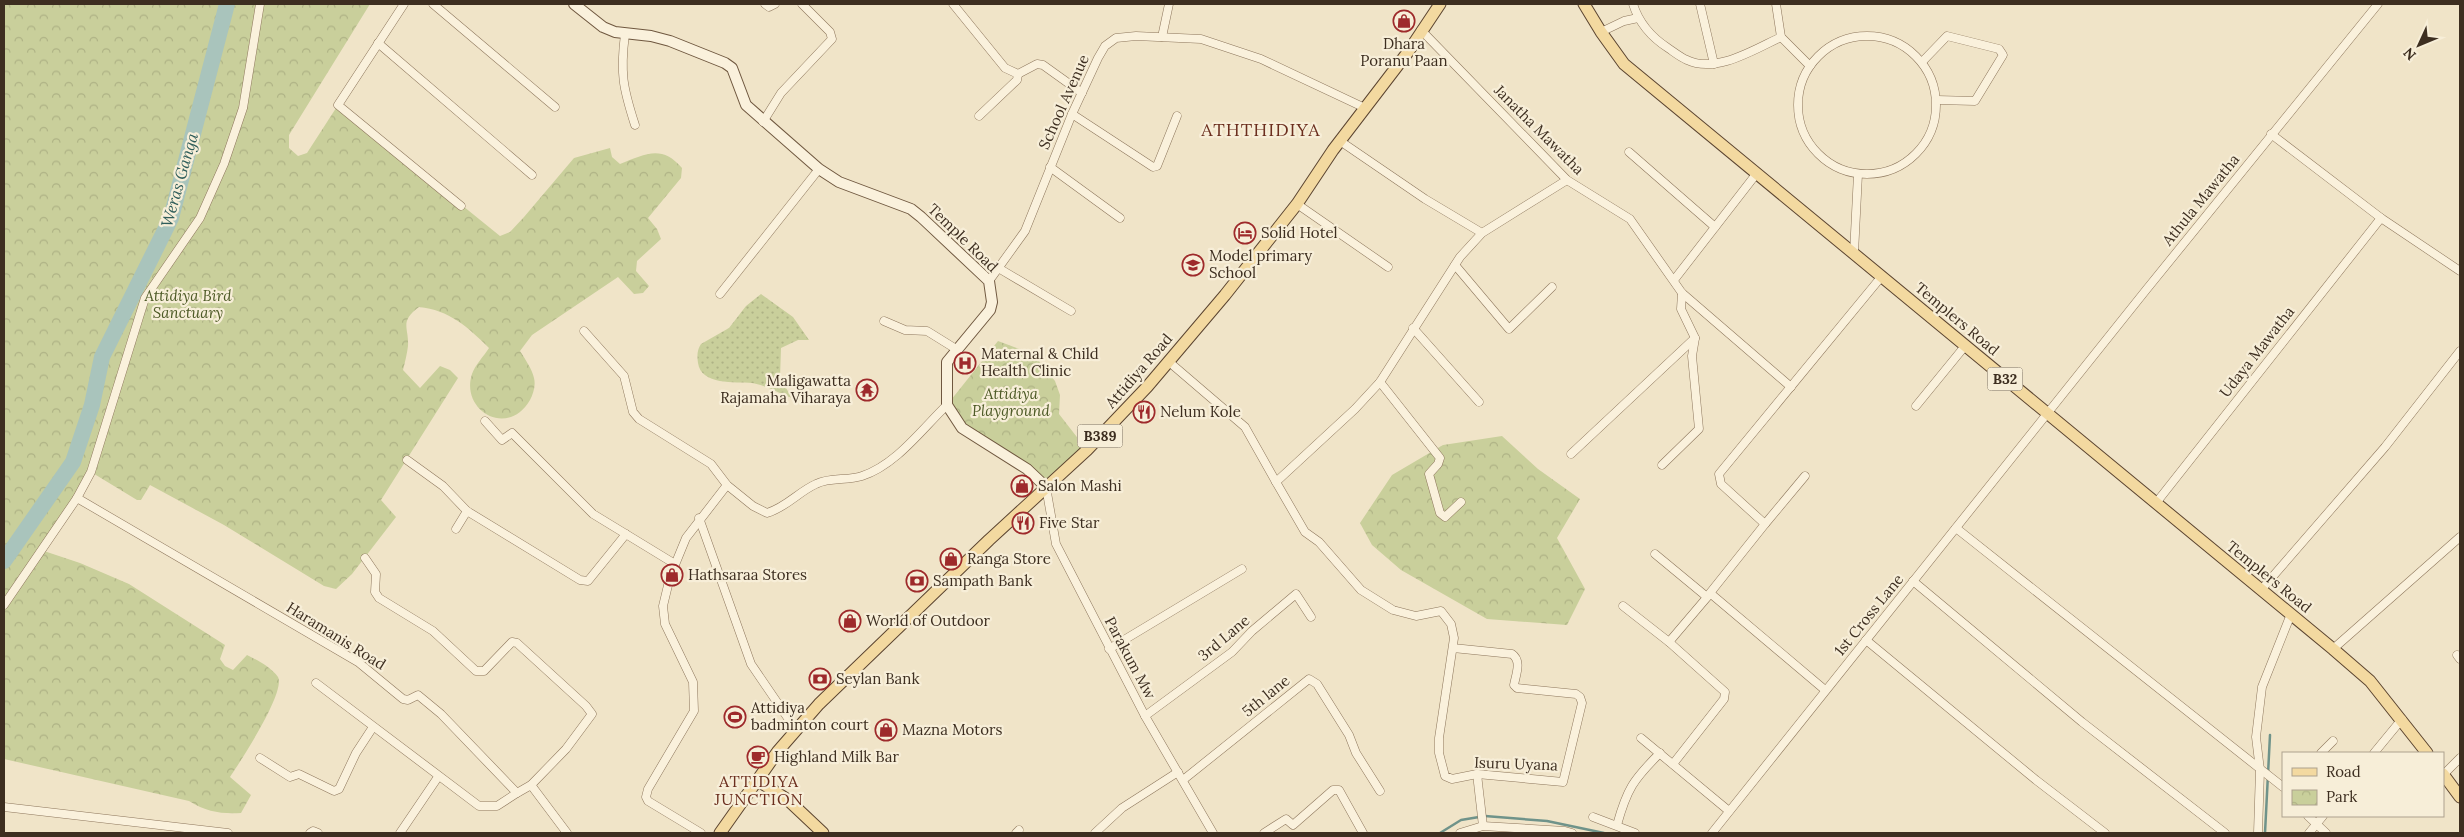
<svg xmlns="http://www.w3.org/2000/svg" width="2464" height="837" viewBox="0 0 2464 837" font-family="Lora,serif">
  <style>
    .grass { fill: url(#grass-dots) }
    .park { fill: url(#park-crowns) }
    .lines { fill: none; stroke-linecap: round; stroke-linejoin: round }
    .stream { stroke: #6f938a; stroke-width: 2.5 }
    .river { stroke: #a9c4bc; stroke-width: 16 }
    .street-casing { stroke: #8d765c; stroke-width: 9 }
    .secondary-casing { stroke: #6f573f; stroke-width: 12 }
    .primary-casing { stroke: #5b4430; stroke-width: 13 }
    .street { stroke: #faf1dc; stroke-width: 8 }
    .secondary { stroke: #faf1dc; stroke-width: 10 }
    .primary { stroke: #f3d9a0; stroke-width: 11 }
    .labels { text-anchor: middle; stroke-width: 4.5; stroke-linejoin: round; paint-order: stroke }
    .shield { fill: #f7eed8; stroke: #756857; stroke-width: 1 }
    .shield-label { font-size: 14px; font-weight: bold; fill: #3d2e20 }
    .poi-label { font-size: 15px; fill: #3d2e20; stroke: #f7eed8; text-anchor: start }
    .street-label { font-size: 15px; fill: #3d2e20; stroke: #f7eed8 }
    .park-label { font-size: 15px; font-style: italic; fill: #4d5a26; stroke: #f7eed8 }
    .water-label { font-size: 16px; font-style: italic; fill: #2f5d5a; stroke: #f7eed8 }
    .neighbourhood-label { font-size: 16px; letter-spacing: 1px; fill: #6b2e1e; stroke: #f7eed8 }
    .quarter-label { font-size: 18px; letter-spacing: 1px; fill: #6b2e1e; stroke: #f7eed8 }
  </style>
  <defs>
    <pattern id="grass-dots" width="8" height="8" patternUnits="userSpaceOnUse" patternTransform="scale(1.25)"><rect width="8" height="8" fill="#c9cf9b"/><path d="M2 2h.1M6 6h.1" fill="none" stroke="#aeb285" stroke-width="1.8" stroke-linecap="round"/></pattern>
    <pattern id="park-crowns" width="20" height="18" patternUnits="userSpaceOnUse" patternTransform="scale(1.25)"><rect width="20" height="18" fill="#c9cf9b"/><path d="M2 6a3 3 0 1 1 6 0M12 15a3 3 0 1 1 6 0" fill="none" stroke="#aeb285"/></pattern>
  </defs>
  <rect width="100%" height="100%" fill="#f0e4c8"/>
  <path class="grass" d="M761,294L793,317L809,340H798L781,348L780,378L792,398C781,394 762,384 752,383C735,382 701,385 698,363C697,356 697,350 701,344L729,328L746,306Z"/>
  <g class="park">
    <path d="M4,4H370L289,135V148L298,156L307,153L338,105L500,236L510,232L524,217L574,158L610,148L612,157L620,164C645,154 662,144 682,168L681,178L648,218L657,229L661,239L637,261L636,271L649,286L643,293L634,294L618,277L532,335L520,351C525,359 532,369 534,378C536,386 533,394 530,400C507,439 460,410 472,374C475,365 484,356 489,348C468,327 449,310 419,307C399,322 409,327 408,346C407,354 405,362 403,370L420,388L440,366L450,370L458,378L381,500L396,517L352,574L336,589L324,586L224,525L150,485L141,500H137L91,472L41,550L80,563L129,584L225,645L220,659L225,666L233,670L247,655C257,660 271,667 278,677C286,692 240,762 230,777L251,795L241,813C221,814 207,812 189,801L4,759Z"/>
    <path d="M998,341L1030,353L1039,361L1055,381L1060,395L1059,414L1087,450L1046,487L962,428L947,405Z"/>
    <path d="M1502,436L1538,469L1580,499L1557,538L1585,589L1567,625L1487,619L1401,570L1372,545L1360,523L1392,475L1443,445Z"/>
  </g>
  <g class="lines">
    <g class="stream">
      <path d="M1485,816L1547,821L1604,833"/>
      <path d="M1440,833L1461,820L1479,817"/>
      <path d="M2265,833L2270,735"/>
    </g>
    <path class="river" d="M4,561L73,462L92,405L102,357L171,218L227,4"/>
    <g class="street-casing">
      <g id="street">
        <path d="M260,4L243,108L224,164L200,218L145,298L91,472L77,498L358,662L403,699L408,700L418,695L441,714L517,793L531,785L567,833"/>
        <path d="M404,4L338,105L461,206"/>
        <path d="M433,4L555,107"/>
        <path d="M765,4L769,7L775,4"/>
        <path d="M953,4L1005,68L1018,74L1037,64L1043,65L1082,93"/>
        <path d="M1633,4C1639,23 1651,37 1668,48C1674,52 1680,57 1687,60C1716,74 1755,49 1781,37"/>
        <path d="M1700,4L1714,64"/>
        <path d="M1776,4L1781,37L1810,66"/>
        <path d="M1421,30L1567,180L1630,219L1682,293L1791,387"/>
        <path d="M1601,32L1624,21L1638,18"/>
        <path d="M625,34C620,73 623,88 635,125"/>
        <circle cx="1867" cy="105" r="69"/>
        <path d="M1162,37L1169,4"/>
        <path d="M378,43L532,175"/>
        <path d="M1922,62L1947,36L1999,49L2003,55L1975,101L1937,100"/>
        <path d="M1072,114L1153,167L1157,166L1177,116"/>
        <path d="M979,116L1017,80L1018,74"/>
        <path d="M763,122L781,93L832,39L830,32L802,4"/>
        <path d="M2271,134L2381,218L2460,271"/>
        <path d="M1340,141L1425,199L1482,233"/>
        <path d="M1629,152L1715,227"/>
        <path d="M1050,167L1120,218"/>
        <path d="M1297,204L1388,267"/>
        <path d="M1854,253L1858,174"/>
        <path d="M1455,265L1509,329L1552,287"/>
        <path d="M1000,269L1071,311"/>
        <path d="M1674,280L1757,173"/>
        <path d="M989,281L1025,231L1072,114L1098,58L1105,46L1116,38L1136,36L1201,39L1261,59L1365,108"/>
        <path d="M720,294L819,169"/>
        <path d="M884,321L905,330L927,331L956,349"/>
        <path d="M1413,328L1479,402"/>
        <path d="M584,331L624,376L633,412L639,419L711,464L727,485L753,506L767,513C787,507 798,492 816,484C830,477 847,481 862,476C896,465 922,429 947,405"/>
        <path d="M1168,361L1245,427L1276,482L1355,409L1380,382L1460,257L1482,233L1567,180"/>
        <path d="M1380,382L1440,458L1438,464L1429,474L1440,513L1445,517L1461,502"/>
        <path d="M1916,406L1965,346"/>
        <path d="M485,421L502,440L512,433L593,514L675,564"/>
        <path d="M1571,454L1695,338"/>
        <path d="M407,460L443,486L467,511L580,580L588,581L626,534"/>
        <path d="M1662,465L1699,429L1692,356L1695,338L1681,309L1682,293"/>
        <path d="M1276,482L1305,532L1319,542L1361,590L1393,610L1416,616L1441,611L1451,624L1454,638L1439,738V753L1445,776L1452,779L1477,774L1563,782L1582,703L1580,697L1576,694L1517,688L1514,685C1516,674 1522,661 1512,654L1453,648"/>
        <path d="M1046,487L1056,544L1145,716L1213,833"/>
        <path d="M2156,503L2381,218"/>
        <path d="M699,518L751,664L796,730"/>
        <path d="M1765,524L1805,476"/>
        <path d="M1956,528L2283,787"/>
        <path d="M456,529L467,511"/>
        <path d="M1655,554L1707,597"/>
        <path d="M365,558L376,574L375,592L379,598L433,631L476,671H484L512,642L517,643L586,706L592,714L566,749L531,785"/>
        <path d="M1913,581L2082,722L2225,833"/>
        <path d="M2261,590L2385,447L2460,351"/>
        <path d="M4,605L77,498"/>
        <path d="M1623,606L1669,642L1725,692L1724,699L1673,764"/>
        <path d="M1866,640L2036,780L2105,833"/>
        <path d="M1669,642L1709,595"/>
        <path d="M1109,649L1242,569"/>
        <path d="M2333,649L2460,537"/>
        <path d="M2457,655L2460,659"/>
        <path d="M316,683L479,806H497L517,793"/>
        <path d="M1825,690L1710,593L1765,524L1721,484L1719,474L1882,276"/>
        <path d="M1145,716L1232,652L1252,631L1296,594L1311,617"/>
        <path d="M1641,738L1729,811"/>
        <path d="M2321,753L2333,741"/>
        <path d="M2374,753L2402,719"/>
        <path d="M260,758L290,777L299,774L334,791L339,789L356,753L373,727"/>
        <path d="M1477,774L1483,826"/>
        <path d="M2443,775L2460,758"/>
        <path d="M1183,780L1309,679L1317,684L1349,735L1356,753L1380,791"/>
        <path d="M4,807L228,833"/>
        <path d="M2308,816L2326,833"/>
        <path d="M1593,817L1635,833"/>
        <path d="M1617,825C1627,789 1633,780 1660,753"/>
        <path d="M310,833L313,831L318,833"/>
        <path d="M400,833L438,777"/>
        <path d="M701,833L648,801L646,797L648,789L694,711L693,682L665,624L663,606L670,577L686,538L727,485"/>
        <path d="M1016,833L1019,830"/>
        <path d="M1095,833L1122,808L1178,772"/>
        <path d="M1264,833L1286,819L1293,825L1333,790H1339L1363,833"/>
        <path d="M1460,833L1483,826L1565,831L1572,833"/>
        <path d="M1712,833L2146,290L2378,4"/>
        <path d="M2258,833L2260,770L2256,737L2262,687L2291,614"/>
        <path d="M2309,833L2323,816"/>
      </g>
    </g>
    <g class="secondary-casing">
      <path id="secondary" d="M574,4L603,27L615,32L651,36L670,41L725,63L732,68L746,105L819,169L839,182L911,209L921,217L989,281L992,302L990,310L947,362V405L962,428L1027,469L1046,487"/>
    </g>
    <g class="primary-casing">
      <g id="primary">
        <path d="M1584,4L1601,32L1624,64L2333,649L2370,681L2427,753"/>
        <path d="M2443,774L2460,797"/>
        <path d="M757,780L788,800L823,833"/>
        <path d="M720,833L778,751L819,704L989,540L1087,450L1147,387L1225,295L1297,204L1333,150L1408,52L1440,4"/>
      </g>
    </g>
    <use href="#street" class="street"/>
    <use href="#secondary" class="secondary"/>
    <use href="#primary" class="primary"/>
  </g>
  <defs>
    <g id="shop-ring" transform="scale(1.125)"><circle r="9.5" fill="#f7eed8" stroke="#9e2a2b" stroke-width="1.5"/><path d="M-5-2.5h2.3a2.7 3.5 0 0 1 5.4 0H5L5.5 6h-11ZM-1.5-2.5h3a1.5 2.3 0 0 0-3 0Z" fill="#9e2a2b"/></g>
    <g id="hotel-ring" transform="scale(1.125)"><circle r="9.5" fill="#f7eed8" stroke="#9e2a2b" stroke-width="1.5"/><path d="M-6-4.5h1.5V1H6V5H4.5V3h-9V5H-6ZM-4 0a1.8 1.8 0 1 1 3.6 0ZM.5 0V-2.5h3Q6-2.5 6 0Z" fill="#9e2a2b"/></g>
    <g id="school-ring" transform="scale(1.125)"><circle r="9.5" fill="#f7eed8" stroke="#9e2a2b" stroke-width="1.5"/><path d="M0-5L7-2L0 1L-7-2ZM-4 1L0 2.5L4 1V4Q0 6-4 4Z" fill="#9e2a2b"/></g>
    <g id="hospital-ring" transform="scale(1.125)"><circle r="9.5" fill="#f7eed8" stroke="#9e2a2b" stroke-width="1.5"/><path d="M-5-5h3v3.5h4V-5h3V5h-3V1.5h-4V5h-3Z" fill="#9e2a2b"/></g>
    <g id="temple-ring" transform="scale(1.125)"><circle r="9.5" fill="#f7eed8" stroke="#9e2a2b" stroke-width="1.5"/><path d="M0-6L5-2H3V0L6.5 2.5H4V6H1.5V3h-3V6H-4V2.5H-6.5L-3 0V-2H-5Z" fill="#9e2a2b"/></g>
    <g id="restaurant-ring" transform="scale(1.125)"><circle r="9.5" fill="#f7eed8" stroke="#9e2a2b" stroke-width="1.5"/><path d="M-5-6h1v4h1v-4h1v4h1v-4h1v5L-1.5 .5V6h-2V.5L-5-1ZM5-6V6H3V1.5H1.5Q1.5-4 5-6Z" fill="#9e2a2b"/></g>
    <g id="bank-ring" transform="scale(1.125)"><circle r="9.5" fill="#f7eed8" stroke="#9e2a2b" stroke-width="1.5"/><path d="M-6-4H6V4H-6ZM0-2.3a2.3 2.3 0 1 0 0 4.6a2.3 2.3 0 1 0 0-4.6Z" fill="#9e2a2b"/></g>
    <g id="stadium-ring" transform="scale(1.125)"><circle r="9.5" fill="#f7eed8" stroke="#9e2a2b" stroke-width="1.5"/><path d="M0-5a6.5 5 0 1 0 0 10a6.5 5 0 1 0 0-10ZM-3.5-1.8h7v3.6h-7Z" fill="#9e2a2b"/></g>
    <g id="cafe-ring" transform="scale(1.125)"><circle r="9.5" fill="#f7eed8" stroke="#9e2a2b" stroke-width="1.5"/><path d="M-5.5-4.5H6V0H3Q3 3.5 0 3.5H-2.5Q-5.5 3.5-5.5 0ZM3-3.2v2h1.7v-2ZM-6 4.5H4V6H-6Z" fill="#9e2a2b"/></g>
  </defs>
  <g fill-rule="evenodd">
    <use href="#shop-ring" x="1404" y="21"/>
    <use href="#hotel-ring" x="1245" y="233"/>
    <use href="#school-ring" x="1193" y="265"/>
    <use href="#hospital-ring" x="965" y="363"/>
    <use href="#temple-ring" x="867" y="390"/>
    <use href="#restaurant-ring" x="1144" y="412"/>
    <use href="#shop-ring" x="1022" y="486"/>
    <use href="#restaurant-ring" x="1023" y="523"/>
    <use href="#shop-ring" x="951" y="559"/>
    <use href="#shop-ring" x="672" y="575"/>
    <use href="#bank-ring" x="917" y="581"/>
    <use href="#shop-ring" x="850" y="621"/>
    <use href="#bank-ring" x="820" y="679"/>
    <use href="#stadium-ring" x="735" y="717"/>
    <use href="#shop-ring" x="886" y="730"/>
    <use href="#cafe-ring" x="758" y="757"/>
  </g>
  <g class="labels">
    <g class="shield">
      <rect x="1987.5" y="367.5" width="35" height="23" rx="4"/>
      <rect x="1077.5" y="424.5" width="45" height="23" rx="4"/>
    </g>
    <g class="shield-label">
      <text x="2005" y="384">B32</text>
      <text x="1100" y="441">B389</text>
    </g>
    <g class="poi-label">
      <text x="1404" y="49" text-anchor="middle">Dhara<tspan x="1404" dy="17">Poranu Paan</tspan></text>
      <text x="1261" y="238">Solid Hotel</text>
      <text x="1209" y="261">Model primary<tspan x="1209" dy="17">School</tspan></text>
      <text x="981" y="359">Maternal &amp; Child<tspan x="981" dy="17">Health Clinic</tspan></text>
      <text x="851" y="386" text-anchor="end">Maligawatta<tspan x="851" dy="17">Rajamaha Viharaya</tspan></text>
      <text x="1160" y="417">Nelum Kole</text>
      <text x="1038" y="491">Salon Mashi</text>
      <text x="1039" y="528">Five Star</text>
      <text x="967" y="564">Ranga Store</text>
      <text x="688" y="580">Hathsaraa Stores</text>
      <text x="933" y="586">Sampath Bank</text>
      <text x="866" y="626">World of Outdoor</text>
      <text x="836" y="684">Seylan Bank</text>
      <text x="751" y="713">Attidiya<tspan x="751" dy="17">badminton court</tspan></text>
      <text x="902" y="735">Mazna Motors</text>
      <text x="774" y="762">Highland Milk Bar</text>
    </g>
    <g class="street-label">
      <text transform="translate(1064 102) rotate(-66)" y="5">School Avenue</text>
      <text transform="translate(1539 130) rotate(45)" y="5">Janatha Mawatha</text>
      <text transform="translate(2201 200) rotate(-51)" y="5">Athula Mawatha</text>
      <text transform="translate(963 238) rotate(44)" y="5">Temple Road</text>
      <text transform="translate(1957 319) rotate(40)" y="5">Templers Road</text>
      <text transform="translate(2257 352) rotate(-52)" y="5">Udaya Mawatha</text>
      <text transform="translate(1139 371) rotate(-49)" y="5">Attidiya Road</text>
      <text transform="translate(2269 577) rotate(39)" y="5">Templers Road</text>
      <text transform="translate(1869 615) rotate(-51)" y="5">1st Cross Lane</text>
      <text transform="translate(336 636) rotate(32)" y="5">Haramanis Road</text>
      <text transform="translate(1224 638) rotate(-40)" y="5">3rd Lane</text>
      <text transform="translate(1130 658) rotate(62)" y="5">Parakum Mw</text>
      <text transform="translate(1266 696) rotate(-39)" y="5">5th lane</text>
      <text transform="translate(1516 764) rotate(2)" y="5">Isuru Uyana</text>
    </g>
    <g class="park-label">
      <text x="188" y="301">Attidiya Bird<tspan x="188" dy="17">Sanctuary</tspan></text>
      <text x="1011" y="399">Attidiya<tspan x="1011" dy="17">Playground</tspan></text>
    </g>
    <g class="water-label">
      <text transform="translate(179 180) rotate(-74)" y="6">Weras Ganga</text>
    </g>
    <g class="neighbourhood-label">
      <text x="759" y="787">ATTIDIYA<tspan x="759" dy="18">JUNCTION</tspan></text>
    </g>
    <g class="quarter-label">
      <text x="1261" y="136">ATHTHIDIYA</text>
    </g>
  </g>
  <rect width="2464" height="837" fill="none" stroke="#3d2e20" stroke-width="10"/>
  <rect x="2282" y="752" width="162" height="65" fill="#f7eed8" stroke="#ada18e"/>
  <rect x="2292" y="768" width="25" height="8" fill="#f3d9a0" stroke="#ada18e"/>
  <text x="2326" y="777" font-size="15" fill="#3d2e20">Road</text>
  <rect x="2292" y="790" width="25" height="15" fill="url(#park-crowns)" stroke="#ada18e"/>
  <text x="2326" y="802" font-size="15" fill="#3d2e20">Park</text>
  <g transform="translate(2419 45) rotate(226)" stroke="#f7eed8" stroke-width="4" paint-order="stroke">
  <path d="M0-4L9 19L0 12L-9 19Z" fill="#3d2e20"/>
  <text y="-8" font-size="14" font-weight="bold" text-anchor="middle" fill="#3d2e20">N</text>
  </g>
</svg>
